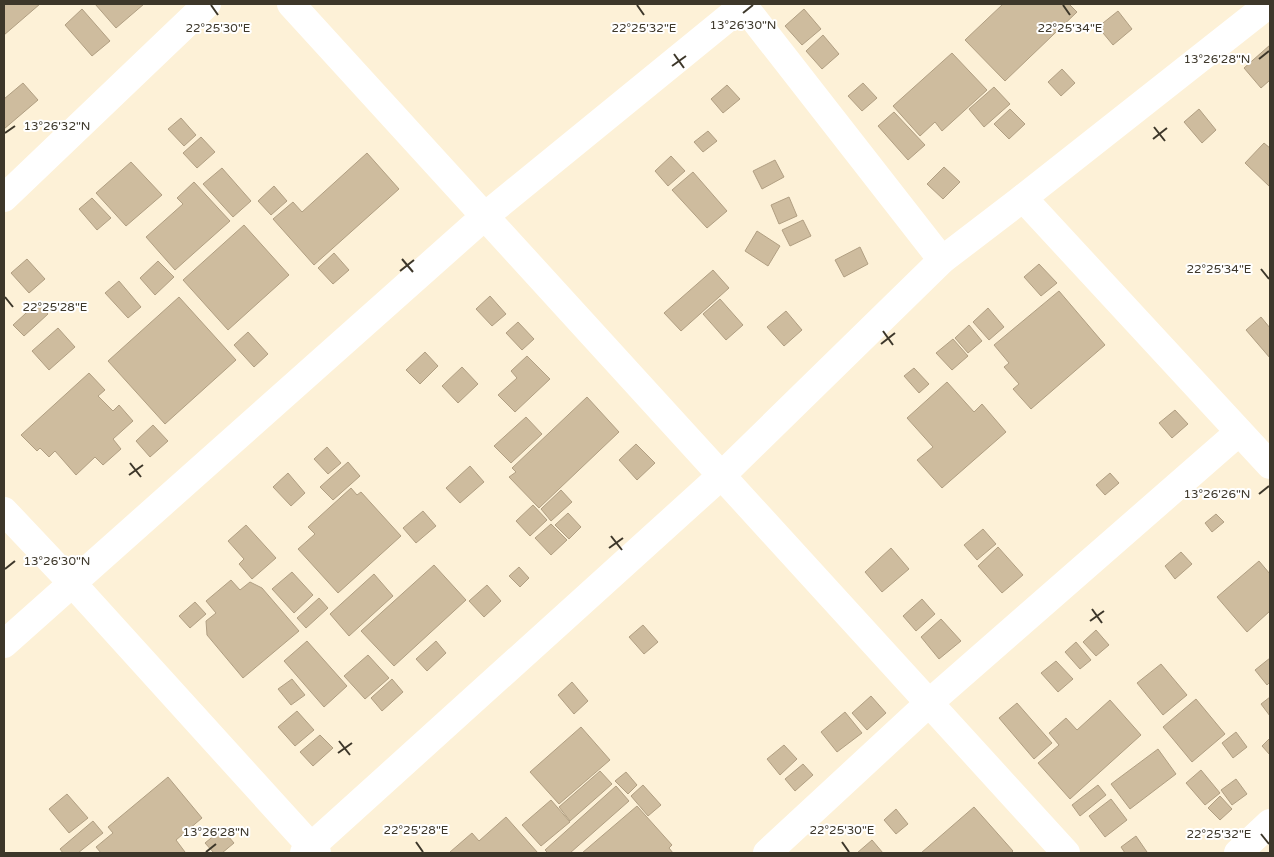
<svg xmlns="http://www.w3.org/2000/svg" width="1274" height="857" viewBox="0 0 1274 857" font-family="'Varela Round',sans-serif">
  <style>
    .building { fill: #cebc9e; stroke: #b19f82 }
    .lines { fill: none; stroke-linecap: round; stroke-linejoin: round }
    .minor { stroke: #fff; stroke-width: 28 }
    .ticks { fill: none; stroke: #3d372a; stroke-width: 2 }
    .ticks-label { font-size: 12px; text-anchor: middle; fill: #3d372a; stroke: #fff; stroke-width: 4; stroke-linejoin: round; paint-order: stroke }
  </style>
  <rect width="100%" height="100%" fill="#fdf1d7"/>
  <g class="building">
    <path d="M4,4H40L4,35Z"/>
    <path d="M95,4H144L116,28Z"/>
    <path d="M1003,4H1069L1077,12L1005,81L965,40Z"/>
    <path d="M82,9L110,41L92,56L65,25Z"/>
    <path d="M804,9L821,29L802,45L785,26Z"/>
    <path d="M1118,11L1132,29L1113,45L1098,27Z"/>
    <path d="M823,35L839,54L822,69L806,51Z"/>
    <path d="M1270,45V80L1261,88L1244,68Z"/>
    <path d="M952,53L987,90L942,131L935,122L920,136L893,106Z"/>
    <path d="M1062,69L1075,83L1061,96L1048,82Z"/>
    <path d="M23,83L38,100L4,129V99Z"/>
    <path d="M863,83L877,98L862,111L848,96Z"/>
    <path d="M727,85L740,99L723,113L711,99Z"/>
    <path d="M994,87L1010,104L984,127L969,109Z"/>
    <path d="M1010,109L1025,124L1009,139L994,124Z"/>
    <path d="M1199,109L1216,130L1202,143L1184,122Z"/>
    <path d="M894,112L925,145L908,160L878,126Z"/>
    <path d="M181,118L196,135L184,146L168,129Z"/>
    <path d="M708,131L717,141L703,152L694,142Z"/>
    <path d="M201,137L215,152L197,168L183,153Z"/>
    <path d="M1264,143L1270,148V187L1245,163Z"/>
    <path d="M367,153L399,189L314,265L273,219L293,202L302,212Z"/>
    <path d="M671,156L685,171L668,186L655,171Z"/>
    <path d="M775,160L784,177L762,189L753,171Z"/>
    <path d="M131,162L162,195L126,226L96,193Z"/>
    <path d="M944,167L960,182L943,199L927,184Z"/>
    <path d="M222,168L251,201L233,217L203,184Z"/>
    <path d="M693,172L727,211L707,228L672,190Z"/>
    <path d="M194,182L230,221L175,270L146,237L183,204L177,198Z"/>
    <path d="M274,186L287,201L271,215L258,201Z"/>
    <path d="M789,197L797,216L779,224L771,205Z"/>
    <path d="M92,198L111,218L97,230L79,209Z"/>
    <path d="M803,220L811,236L790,246L782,230Z"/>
    <path d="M244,225L289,275L228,330L183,280Z"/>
    <path d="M757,231L780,246L768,266L745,251Z"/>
    <path d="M860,247L868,264L844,277L835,260Z"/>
    <path d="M334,253L349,270L333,284L318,268Z"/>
    <path d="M27,259L45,279L29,293L11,273Z"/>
    <path d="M158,261L174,277L155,295L140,278Z"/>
    <path d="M1039,264L1057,283L1041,296L1024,277Z"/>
    <path d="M713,270L729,288L681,331L664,313Z"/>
    <path d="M119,281L141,307L128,318L105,293Z"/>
    <path d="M1059,291L1105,345L1031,409L1013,389L1019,384L1004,367L1009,363L994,345Z"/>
    <path d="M490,296L506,314L492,326L476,309Z"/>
    <path d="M179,297L236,360L165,424L108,361Z"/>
    <path d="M720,299L743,325L726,340L703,314Z"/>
    <path d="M38,302L48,314L24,336L13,325Z"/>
    <path d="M988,308L1004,327L989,340L973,322Z"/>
    <path d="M786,311L802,330L784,346L767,327Z"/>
    <path d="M1261,317L1270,328V358L1246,330Z"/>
    <path d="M518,322L534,339L522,350L506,333Z"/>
    <path d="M969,325L982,341L968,353L955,338Z"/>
    <path d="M58,328L75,347L49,370L32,351Z"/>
    <path d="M248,332L268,354L254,367L234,345Z"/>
    <path d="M953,339L968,356L952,370L936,353Z"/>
    <path d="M425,352L438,366L420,384L406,370Z"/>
    <path d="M527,356L550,379L515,412L498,395L517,378L511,371Z"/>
    <path d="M462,367L478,384L458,403L442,386Z"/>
    <path d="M914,368L929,384L919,393L904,376Z"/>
    <path d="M89,373L105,390L98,396L113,411L119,405L133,421L113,439L121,449L103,465L95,457L76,475L55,451L49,457L40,448L37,451L21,435Z"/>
    <path d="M947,382L974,412L982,404L1006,432L942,488L917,460L933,447L907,418Z"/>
    <path d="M587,397L619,432L539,508L509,477L516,472L512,468Z"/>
    <path d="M1175,410L1188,424L1172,438L1159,423Z"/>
    <path d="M526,417L542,434L511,463L494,446Z"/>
    <path d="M153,425L168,441L150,457L136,441Z"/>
    <path d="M636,444L655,463L637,480L619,460Z"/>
    <path d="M327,447L341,463L328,474L314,459Z"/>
    <path d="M348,462L360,476L333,500L320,487Z"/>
    <path d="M470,466L484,482L460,503L446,488Z"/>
    <path d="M288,473L305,493L291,506L273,487Z"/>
    <path d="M1110,473L1119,483L1105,495L1096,485Z"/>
    <path d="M351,488L357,495L361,492L401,536L338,593L298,549L315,534L308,527Z"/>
    <path d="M561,490L572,502L551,521L541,509Z"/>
    <path d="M533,505L547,520L530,536L516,521Z"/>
    <path d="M423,511L436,526L416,543L403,528Z"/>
    <path d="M568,513L581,527L569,539L555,525Z"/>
    <path d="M1216,514L1224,522L1212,532L1205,523Z"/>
    <path d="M551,524L567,540L551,555L535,538Z"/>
    <path d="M246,525L276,558L252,579L239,564L244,559L228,541Z"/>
    <path d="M983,529L996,544L977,560L964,545Z"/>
    <path d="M998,547L1023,575L1002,593L978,566Z"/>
    <path d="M891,548L909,569L882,592L865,572Z"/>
    <path d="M1181,552L1192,564L1175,579L1165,566Z"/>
    <path d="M1259,561L1270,574V611L1247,632L1217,597Z"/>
    <path d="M434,565L466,600L394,666L361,631Z"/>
    <path d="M519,567L529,578L520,587L509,576Z"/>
    <path d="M292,572L313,595L294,613L272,589Z"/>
    <path d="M374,574L393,596L349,636L330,614Z"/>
    <path d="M231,580L240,590L250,582L262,588L299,631L243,678L207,635L206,621L216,613L206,601Z"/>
    <path d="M487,585L501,601L484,617L469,601Z"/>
    <path d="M319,598L328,608L306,628L297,618Z"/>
    <path d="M922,599L935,614L916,631L903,616Z"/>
    <path d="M195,602L206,614L190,628L179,616Z"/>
    <path d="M941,619L961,641L939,659L921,637Z"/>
    <path d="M643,625L658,642L644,654L629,637Z"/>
    <path d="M1096,630L1109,645L1096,656L1083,642Z"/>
    <path d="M307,641L347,686L324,707L284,661Z"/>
    <path d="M436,641L446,653L427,671L416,659Z"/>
    <path d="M1076,642L1091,660L1080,669L1065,652Z"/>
    <path d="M368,655L389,678L365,699L344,676Z"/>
    <path d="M1270,658V682L1267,685L1255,670Z"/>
    <path d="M1056,661L1073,679L1058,692L1041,673Z"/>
    <path d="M1161,664L1187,695L1163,715L1137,683Z"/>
    <path d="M292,679L305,695L291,705L278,689Z"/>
    <path d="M392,679L403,692L382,711L371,698Z"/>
    <path d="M572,682L588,701L574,714L558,695Z"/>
    <path d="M871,696L886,713L867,730L852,713Z"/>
    <path d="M1270,697V716L1261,704Z"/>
    <path d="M1196,699L1225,734L1192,762L1163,727Z"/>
    <path d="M1110,700L1141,735L1070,799L1038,763L1059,745L1049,733L1066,718L1077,730Z"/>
    <path d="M1017,703L1052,743L1034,759L999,718Z"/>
    <path d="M297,711L314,730L295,746L278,727Z"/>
    <path d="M845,712L862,733L837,752L821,732Z"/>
    <path d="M581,727L610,760L559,804L530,772Z"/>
    <path d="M1236,732L1247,747L1233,758L1222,743Z"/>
    <path d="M320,735L333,748L313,766L300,752Z"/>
    <path d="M1270,738V755L1262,746Z"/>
    <path d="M784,745L797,759L780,775L767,759Z"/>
    <path d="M1158,749L1176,774L1130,809L1111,784Z"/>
    <path d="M803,764L813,775L795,791L785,779Z"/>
    <path d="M1201,770L1220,793L1205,805L1186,783Z"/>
    <path d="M600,771L612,784L570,821L559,807Z"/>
    <path d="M626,772L637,785L628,794L615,781Z"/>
    <path d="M168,777L202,818L176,840L185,852L183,853H101L96,847L113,833L108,827Z"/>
    <path d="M1236,779L1247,794L1232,805L1221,790Z"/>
    <path d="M643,785L661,805L648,816L631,796Z"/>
    <path d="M1098,785L1106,795L1080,816L1072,805Z"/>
    <path d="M616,786L629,801L570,853H548L545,850Z"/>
    <path d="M67,794L88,818L69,833L49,809Z"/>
    <path d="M1220,796L1232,809L1220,820L1208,808Z"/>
    <path d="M1111,799L1127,820L1105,837L1089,816Z"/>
    <path d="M551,800L570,822L541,846L522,825Z"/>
    <path d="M637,806L672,845L669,848L673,853H582Z"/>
    <path d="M974,807L1013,851L1011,853H921Z"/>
    <path d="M896,809L908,824L896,834L884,820Z"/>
    <path d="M506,817L538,853H451L450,852L472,833L479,841Z"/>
    <path d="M93,821L103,833L78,853H63L60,849Z"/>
    <path d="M222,829L234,843L222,853H214L205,843Z"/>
    <path d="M1136,836L1147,852L1146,853H1125L1121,847Z"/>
    <path d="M872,840L883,853H857Z"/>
  </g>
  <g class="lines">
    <g class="minor">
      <path d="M291,4L1066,853"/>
      <path d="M743,4V5L942,260"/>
      <path d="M4,198L207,4"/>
      <path d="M1023,198L1270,465"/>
      <path d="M4,511L73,584L317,853"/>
      <path d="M4,644L485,216L745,4"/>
      <path d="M304,853L722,475L942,260L1023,198L1269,4"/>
      <path d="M767,853L929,703L1239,432"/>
      <path d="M1238,853L1270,823"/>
    </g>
  </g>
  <path class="ticks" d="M211,5L218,15M637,5L644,15M1063,5L1070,15M743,13L753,5M674,54L684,68M1259,59L1269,51M672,66L686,56M1154,127L1165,141M5,133L15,126M1153,139L1167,128M402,259L413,272M1261,269L1269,279M400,271L414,260M5,297L13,307M883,331L893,345M881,344L895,333M130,463L141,477M129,475L143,465M1259,494L1269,486M611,536L622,550M609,548L623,538M5,569L15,561M1092,609L1102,623M1090,621L1104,611M339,741L350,755M338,753L352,743M1261,834L1269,844M416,842L423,852M842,842L849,852M206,852L216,844"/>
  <g class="ticks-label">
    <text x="743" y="29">13°26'30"N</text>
    <text x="218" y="32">22°25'30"E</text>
    <text x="644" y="32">22°25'32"E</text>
    <text x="1070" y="32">22°25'34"E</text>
    <text x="1217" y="63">13°26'28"N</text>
    <text x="57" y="130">13°26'32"N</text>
    <text x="1219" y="273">22°25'34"E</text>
    <text x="55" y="311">22°25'28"E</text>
    <text x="1217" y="498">13°26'26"N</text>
    <text x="57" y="565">13°26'30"N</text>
    <text x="416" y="834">22°25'28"E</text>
    <text x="842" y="834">22°25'30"E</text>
    <text x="216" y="836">13°26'28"N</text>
    <text x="1219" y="838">22°25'32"E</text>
  </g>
  <rect width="1274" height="857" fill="none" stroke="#3d372a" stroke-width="10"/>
</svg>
